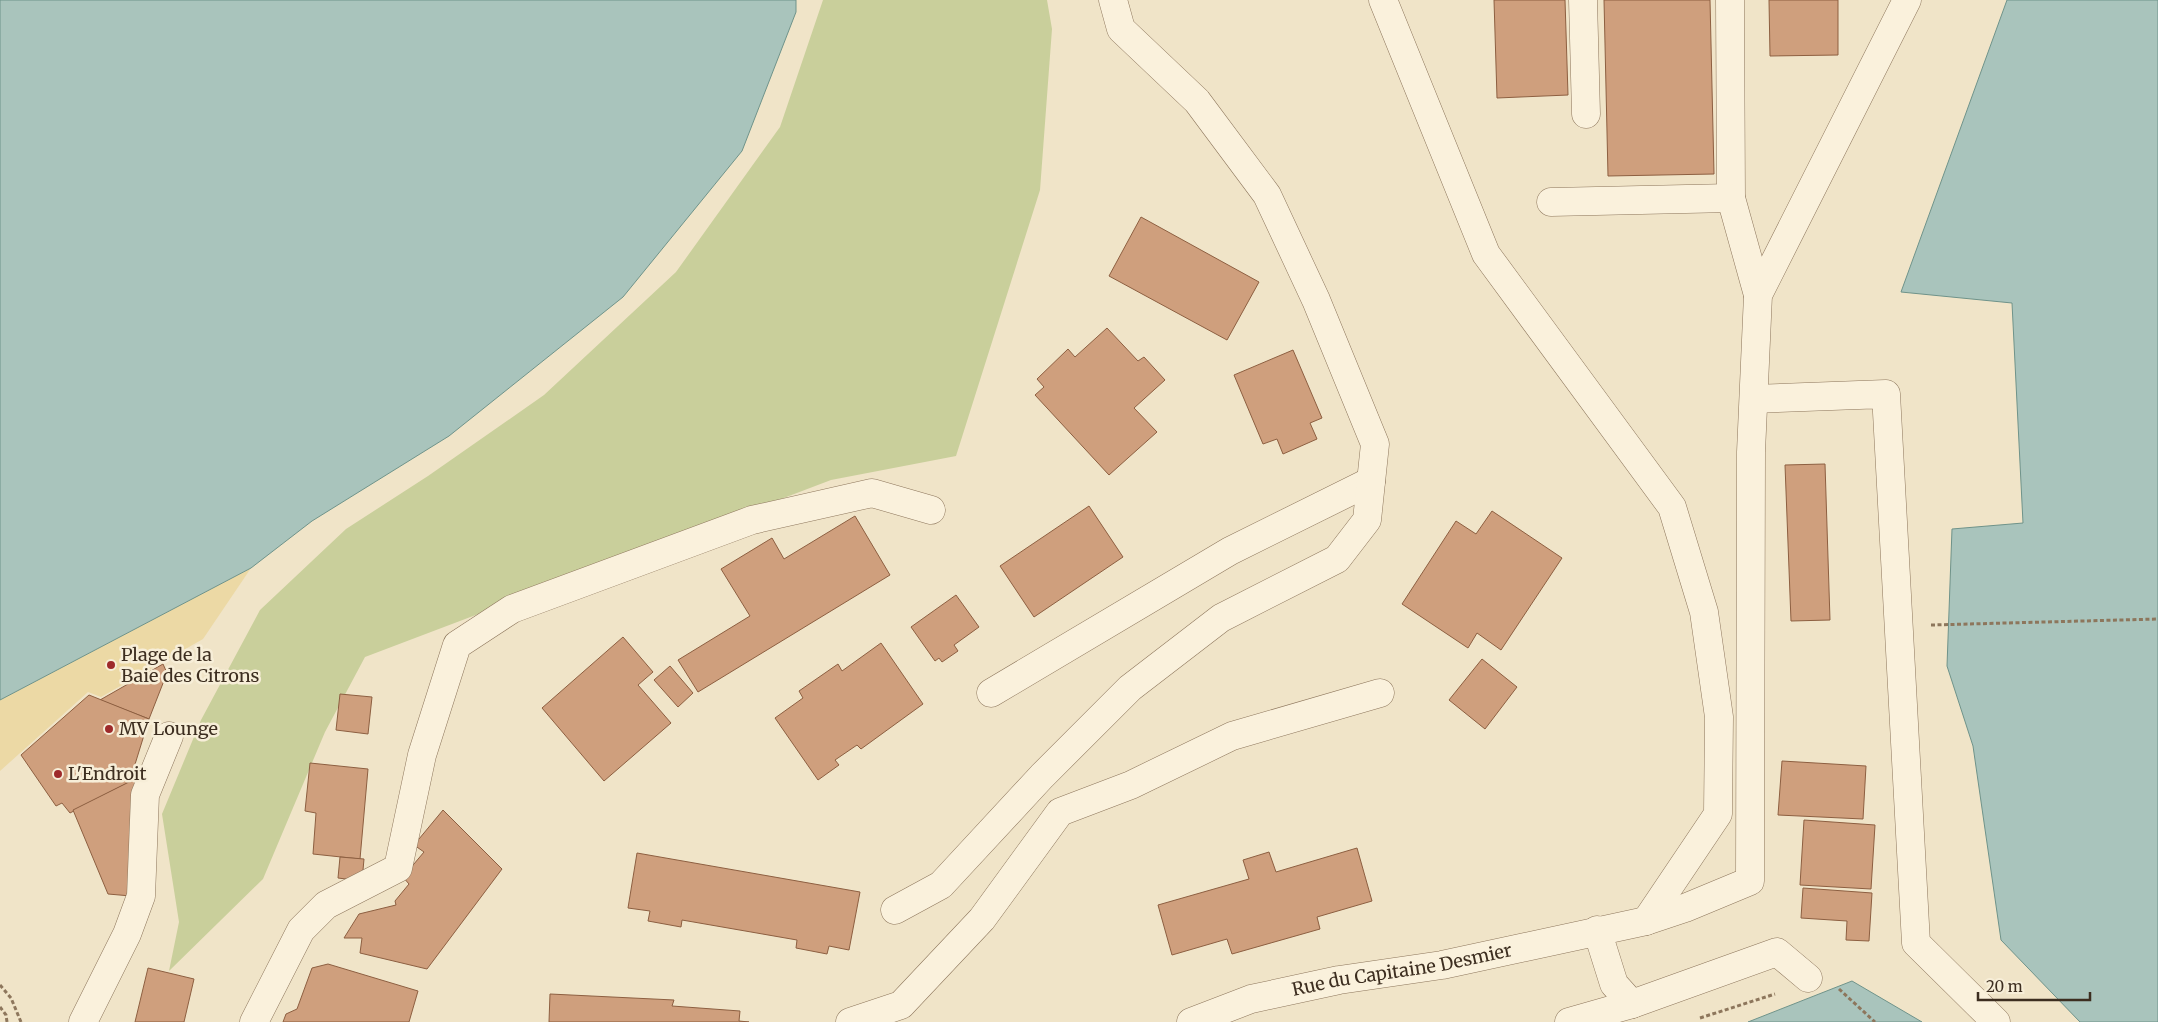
<svg xmlns="http://www.w3.org/2000/svg" width="2158" height="1022" viewBox="0 0 2158 1022" font-family="Merriweather,serif">
  <style>
    .green { fill: #c9cf9b }
    .sand { fill: #ecd9a5 }
    .water { fill: #a9c4bc; stroke: #6f938a }
    .building { fill: #cf9f7d; stroke: #8d5f41 }
    .lines { fill: none; stroke-linecap: round; stroke-linejoin: round }
    .minor-casing { stroke: #8d765c; stroke-width: 29 }
    .path { stroke: #8d765c; stroke-width: 3; stroke-dasharray: 4 2.5; stroke-linecap: butt }
    .minor { stroke: #faf1dc; stroke-width: 28 }
    .poi-dot { fill: #9e2a2b; stroke: #f7eed8; stroke-width: 2 }
    .labels { text-anchor: middle; stroke-width: 5; stroke-linejoin: round; paint-order: stroke }
    .poi-label { font-size: 18px; fill: #3d2e20; stroke: #f7eed8; text-anchor: start }
    .street-label { font-size: 18px; fill: #3d2e20; stroke: #f7eed8 }
  </style>
  <rect width="100%" height="100%" fill="#f0e4c8"/>
  <path class="green" d="M823,0H1047L1052,29L1040,190L956,456L831,480L365,657L325,732L263,879L169,971L179,922L162,814L201,720L260,610L346,529L428,476L544,395L676,272L780,127Z"/>
  <path class="sand" d="M251,568L203,639L101,697L88,692L0,771V700Z"/>
  <g class="water">
    <path d="M0,0H796V12L742,151L623,297L449,436L312,521L251,568L0,700Z"/>
    <path d="M2007,0H2158V1022H2080L2001,940L1973,746L1947,666L1952,529L2023,523L2012,303L1901,292Z"/>
    <path d="M1852,981L1922,1022H1748Z"/>
  </g>
  <g class="building">
    <path d="M1494,0H1565L1568,95L1497,98Z"/>
    <path d="M1604,0H1710L1714,174L1608,176Z"/>
    <path d="M1769,0H1838V55L1770,56Z"/>
    <path d="M1141,217L1259,282L1227,340L1109,276Z"/>
    <path d="M1107,328L1138,361L1144,357L1165,380L1134,408L1157,432L1109,475L1035,395L1044,387L1037,379L1068,349L1075,357Z"/>
    <path d="M1293,350L1322,418L1310,423L1317,439L1283,454L1277,439L1263,444L1234,375Z"/>
    <path d="M1825,464L1830,620L1791,621L1785,465Z"/>
    <path d="M1089,506L1123,557L1034,617L1000,566Z"/>
    <path d="M1492,511L1562,558L1501,650L1477,633L1468,648L1402,604L1456,521L1476,534Z"/>
    <path d="M855,516L890,575L698,692L678,660L750,616L721,569L772,538L784,559Z"/>
    <path d="M956,595L979,627L954,645L958,651L942,662L939,658L935,661L911,627Z"/>
    <path d="M623,637L653,672L638,685L671,723L604,781L542,708Z"/>
    <path d="M881,643L923,704L861,749L857,745L835,760L839,765L818,780L775,718L803,698L799,691L838,664L842,671Z"/>
    <path d="M1482,659L1517,687L1485,729L1449,700Z"/>
    <path d="M163,664L167,673L149,719L100,700Z"/>
    <path d="M670,666L693,693L678,707L654,680Z"/>
    <path d="M340,694L372,697L368,734L336,730Z"/>
    <path d="M89,695L149,719L132,774L133,780L70,813L62,803L56,806L21,755Z"/>
    <path d="M1782,761L1866,766L1863,819L1778,815Z"/>
    <path d="M310,763L368,769L360,859L313,854L316,813L305,811Z"/>
    <path d="M133,780L137,783L131,896L108,894L73,810Z"/>
    <path d="M443,810L502,869L427,969L360,953L362,938H344L359,914L396,905L395,901L409,884L403,877L424,852L414,845Z"/>
    <path d="M1804,820L1875,825L1871,889L1800,885Z"/>
    <path d="M1357,848L1372,901L1317,917L1320,929L1232,954L1227,939L1172,955L1158,905L1249,879L1243,860L1269,852L1276,872Z"/>
    <path d="M637,853L860,892L849,950L829,946L827,954L796,948L797,940L682,920L681,927L648,921L650,911L628,908Z"/>
    <path d="M340,857L364,859L362,881L338,878Z"/>
    <path d="M1803,888L1872,893L1869,941L1846,940L1847,921L1801,918Z"/>
    <path d="M328,964L418,991L409,1022H283L286,1014L297,1009L312,968Z"/>
    <path d="M148,968L194,979L184,1022H135Z"/>
    <path d="M550,994L674,1000L672,1006L740,1011L739,1021L749,1022H549Z"/>
  </g>
  <g class="lines">
    <g class="minor-casing">
      <g id="minor">
        <path d="M1383,0L1486,254L1672,507L1704,612L1719,717L1718,814L1646,921"/>
        <path d="M1583,0L1586,114"/>
        <path d="M1730,0L1731,198L1758,295"/>
        <path d="M1551,202L1731,198"/>
        <path d="M1754,399L1886,394L1916,943L1996,1022"/>
        <path d="M991,693L1230,551L1371,481"/>
        <path d="M895,910L941,885L1042,776L1130,688L1221,618L1337,559L1367,520L1375,444L1316,300L1267,195L1197,101L1121,29L1113,0"/>
        <path d="M1597,930L1614,984L1632,1004L1777,952L1808,978"/>
        <path d="M83,1022L127,934L141,896L145,795L169,736"/>
        <path d="M254,1022L301,930L326,905L398,868L422,755L457,645L512,609L752,520L872,493L931,510"/>
        <path d="M850,1022L901,1005L982,919L1060,812L1131,785L1232,736L1380,693"/>
        <path id="s1" d="M1191,1022L1251,999L1339,980L1442,965L1646,921L1685,908L1750,881L1751,452L1758,295L1907,0"/>
        <path d="M1569,1022L1632,1004"/>
      </g>
    </g>
    <g class="path">
      <path d="M1931,625L2158,619"/>
      <path d="M0,985L11,998L21,1022"/>
      <path d="M1839,989L1875,1022"/>
      <path d="M0,1007L6,1015L7,1022"/>
      <path d="M1700,1018L1775,994"/>
    </g>
    <use href="#minor" class="minor"/>
  </g>
  <g class="poi-dot">
    <circle cx="111" cy="665" r="5"/>
    <circle cx="109" cy="729" r="5"/>
    <circle cx="58" cy="774" r="5"/>
  </g>
  <g class="labels">
    <g class="poi-label">
      <text x="121" y="661">Plage de la<tspan x="121" dy="21">Baie des Citrons</tspan></text>
      <text x="119" y="735">MV Lounge</text>
      <text x="68" y="780">L'Endroit</text>
    </g>
    <g class="street-label">
      <text dy="6" stroke="none"><textPath href="#s1" startOffset="218">Rue du Capitaine Desmier</textPath></text>
    </g>
  </g>
  <path d="M1978 992v8h112v-8" fill="none" stroke="#3d2e20" stroke-width="2.5"/>
  <text x="1986" y="992" font-size="15" fill="#3d2e20" stroke="#f7eed8" stroke-width="4" paint-order="stroke">20 m</text>
</svg>
